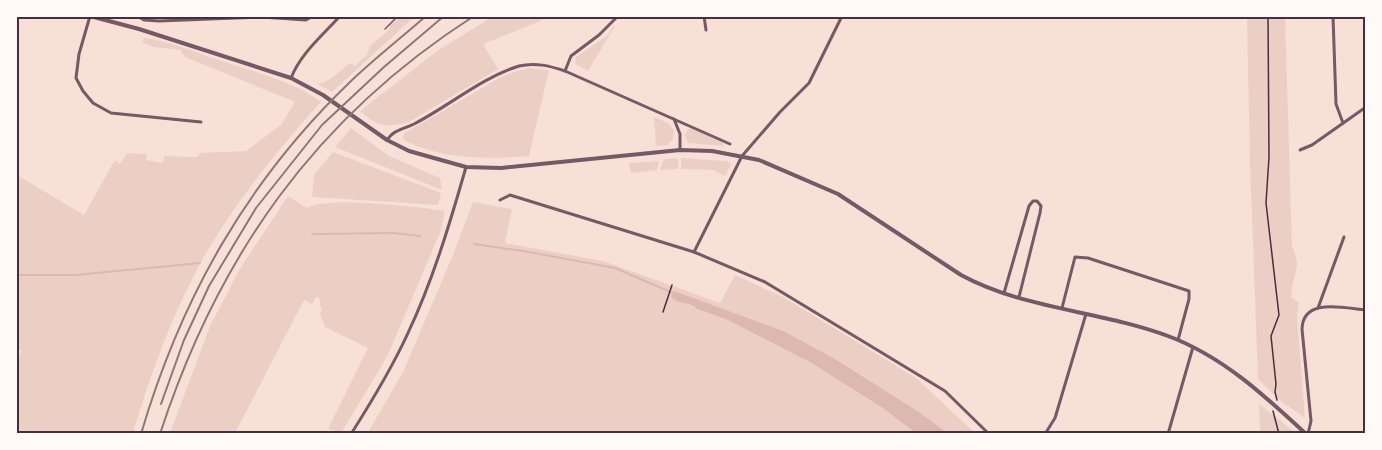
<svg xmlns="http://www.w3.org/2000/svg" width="1382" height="450" viewBox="0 0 1382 450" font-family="Karla,sans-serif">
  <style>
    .green { fill: #ebcfc5 }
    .water { fill: #dcb8b0 }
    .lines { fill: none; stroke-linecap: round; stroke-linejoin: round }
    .stream { stroke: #dcb8b0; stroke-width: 2 }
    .path { stroke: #4a2c40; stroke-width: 1.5 }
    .service { stroke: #755966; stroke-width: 1.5 }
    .minor { stroke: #755966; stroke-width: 3 }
    .tertiary { stroke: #755966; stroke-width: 4 }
    .rail { stroke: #8f747c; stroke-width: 2 }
    .neatline { fill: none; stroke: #4a2c40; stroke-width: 2 }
  </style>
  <rect width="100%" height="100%" fill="#f7e1d7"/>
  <g class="green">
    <path d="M401,17H414L332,92L318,84L329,80L350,63L355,66L366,56L371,45L389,30L390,25Z"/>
    <path d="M492,17H545L538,22L483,44L498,69L409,122C386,128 378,127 360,111L437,51Z"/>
    <path d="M1247,17H1285L1292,246C1303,269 1292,274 1291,297L1299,303L1297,316L1305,418L1282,402L1258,379L1250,163Z"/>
    <path d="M613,26H615L588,71L575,64L576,57L608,35Z"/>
    <path d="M144,38C170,41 194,52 219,60C253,72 292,80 321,102C287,139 255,178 227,220C183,284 155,360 133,433H17V361L22,351L17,348V175L84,215L115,160L120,164L127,153L147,154L146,160L163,163L164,156L197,157L200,153L246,151L281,125L295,102L185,57L180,50L154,47L142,42Z"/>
    <path d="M529,68L549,70L529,156C486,159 445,160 405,141L403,137L405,133L499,78L514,72Z"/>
    <path d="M654,117L668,123L674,130L673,139L668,145L656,146Z"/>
    <path d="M351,128L389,156L440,178L442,190L335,147Z"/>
    <path d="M688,129H693L723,143V146L688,143L685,135Z"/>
    <path d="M333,152L441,193L438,205L312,197L314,175Z"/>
    <path d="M678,158V169L660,170L664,159Z"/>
    <path d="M681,158L723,161L730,162L731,165L725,176L713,170L681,169Z"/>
    <path d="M659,161L657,170L631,173L629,163Z"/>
    <path d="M288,196L307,208C324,196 421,207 445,211L440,233L387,357L341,433L328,429L368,348L325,327L320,314L322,308L320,307V299L316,297L312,304L304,300L235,433H170L210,326L241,267Z"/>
    <path d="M473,202L512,209L505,243L603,261L720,303L735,275L783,297L916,378L975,433L367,434L403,372L453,255Z"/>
    <path d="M1259,404L1296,433H1260Z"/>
  </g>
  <path class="water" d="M674,291L783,331L835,359L922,414L947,433H916L883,408L810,362L726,319L697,309C691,301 678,305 671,297Z"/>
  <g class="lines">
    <g class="stream">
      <path d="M312,234L394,233L420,236"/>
      <path d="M474,244L523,251L615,268L675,294"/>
      <path d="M16,275H76L200,263"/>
    </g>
    <g class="path">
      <path d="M1268,16L1269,157L1266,203L1279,315L1271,336L1276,384L1275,392L1277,400"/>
      <path d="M663,312L672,285"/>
      <path d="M1273,411L1279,434"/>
    </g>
    <path class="service" d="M385,29L398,16"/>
    <g class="minor">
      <path d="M90,16L79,54L76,78L83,91L93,103L111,113L201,122"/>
      <path d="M137,16L144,20L159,21L261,17L306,20L313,16"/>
      <path d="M704,16L706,30"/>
      <path d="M1333,16L1336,104L1343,123"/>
      <path d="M565,71L571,56L599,35L618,16"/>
      <path d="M291,78C301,53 322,36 340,16"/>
      <path d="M674,119L680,134V150"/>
      <path d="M387,140C393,130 404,129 414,124C449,106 481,78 519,66C535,62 550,66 565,71L730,144"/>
      <path d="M1300,150L1312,145L1366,107"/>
      <path d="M500,200L510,195L694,252L765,282L945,391L989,434"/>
      <path d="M694,252L742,156L780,112L809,83L842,16"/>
      <path d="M1004,293L1029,206L1033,201H1037L1041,206L1040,213L1019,297"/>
      <path d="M1062,308L1075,257L1088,258L1189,291V299L1178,340"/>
      <path d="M1318,308L1344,237"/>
      <path d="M351,434C372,401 392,368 408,333C433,280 450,223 466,167"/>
      <path d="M1045,434L1055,418L1086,314"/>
      <path d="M1168,434L1193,347"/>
      <path d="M1308,434L1311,421L1302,329C1303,297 1344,308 1366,310"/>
    </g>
    <path class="tertiary" d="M90,16L139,29L291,78L323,95L387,140L409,151L466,167L501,168L680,150L712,151L759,160L838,194L961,275C1023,309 1101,311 1168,336C1222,356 1264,395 1306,434"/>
    <g class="rail">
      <path d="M161,404L184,340L209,286L256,208L322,125L384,67L444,16"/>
      <path d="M141,434C181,298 247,181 350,82C374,59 401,38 426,16"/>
      <path d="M160,434C218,256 315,118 474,16"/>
    </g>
  </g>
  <rect width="1382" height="450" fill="none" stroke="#fffaf5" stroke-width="36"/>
  <rect x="18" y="18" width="1346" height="414" class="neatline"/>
</svg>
